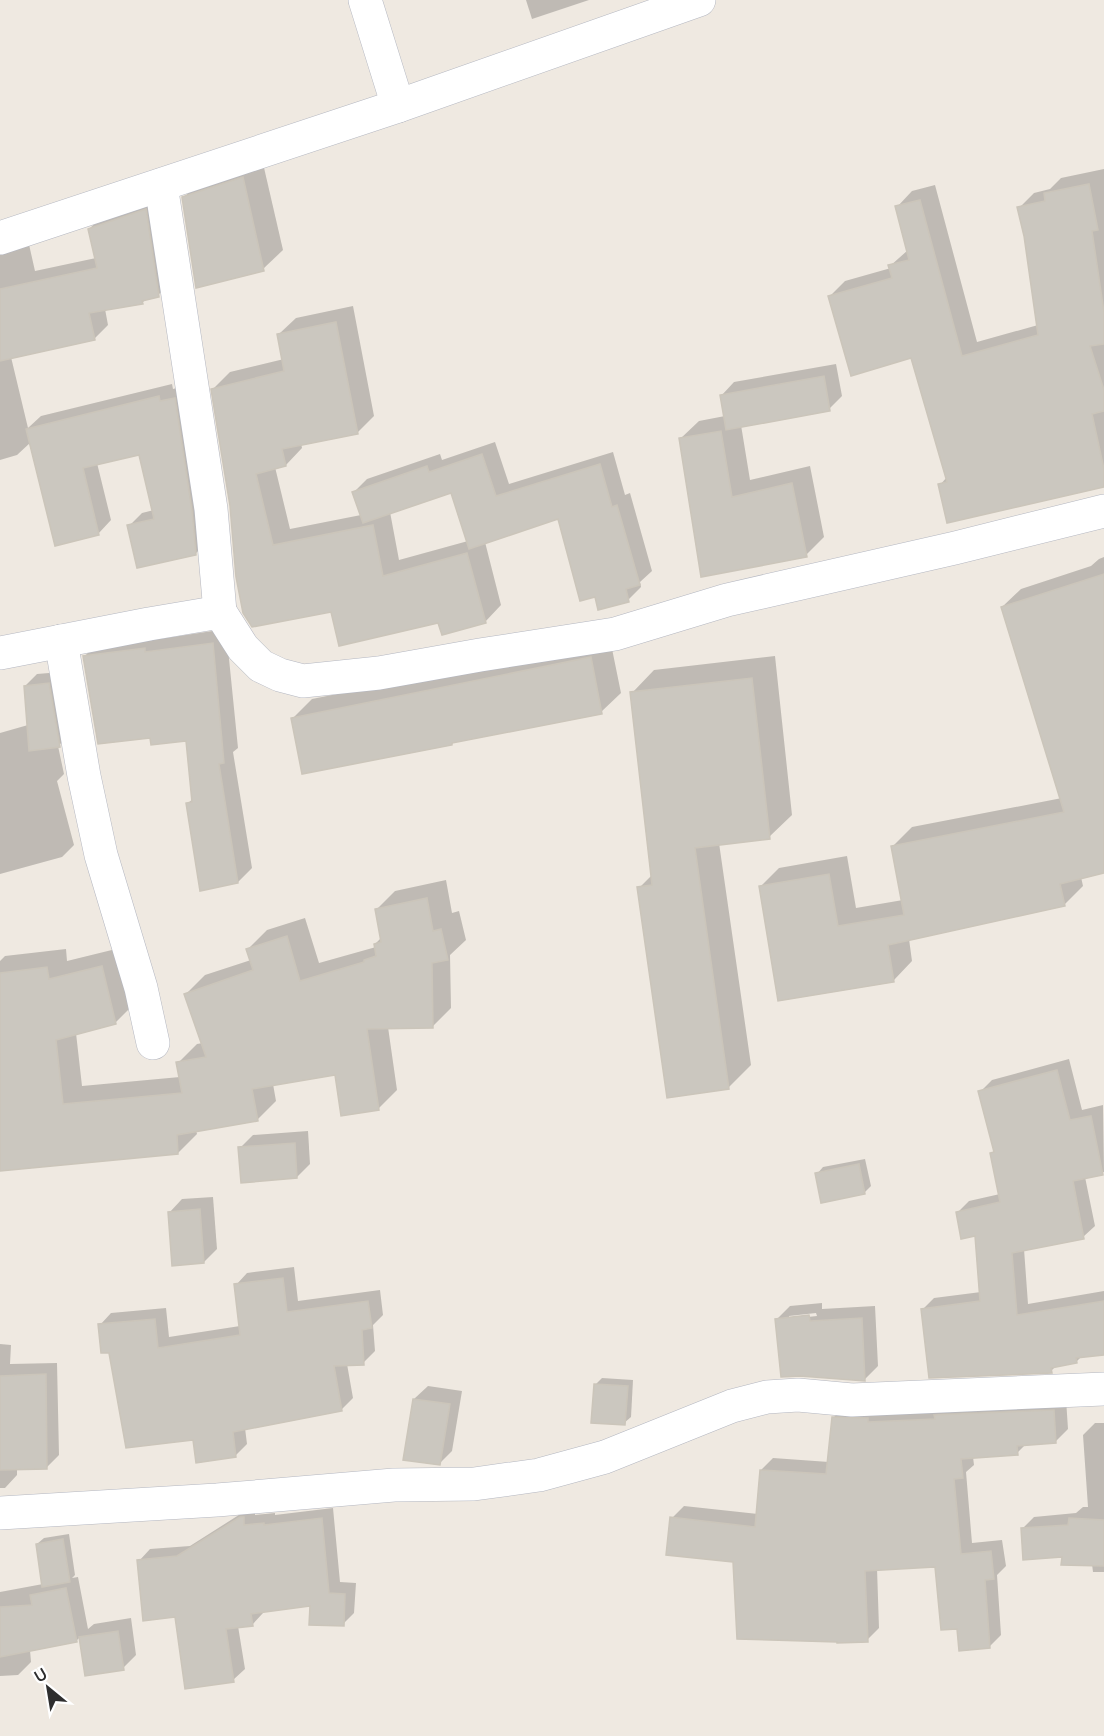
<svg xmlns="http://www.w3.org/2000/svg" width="1104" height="1736" viewBox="0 0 1104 1736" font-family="Manrope,sans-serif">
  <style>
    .shadow { fill: #0003; fill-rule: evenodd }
    .building { fill: #cbc7bf; stroke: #cbc5ba; stroke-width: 1.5 }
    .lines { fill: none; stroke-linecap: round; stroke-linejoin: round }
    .minor-casing { stroke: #b4b7c1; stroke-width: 34 }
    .minor { stroke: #fff; stroke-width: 33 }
  </style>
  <rect width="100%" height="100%" fill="#efe9e1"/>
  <g class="shadow">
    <path d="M526,0H589L532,19Z"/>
    <path d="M262,159L283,250L263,269L183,198L203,179Z"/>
    <path d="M1104,169V485H940L947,477L912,356L830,296L845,281L891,268L890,266L908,250L897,207L912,191L935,185L977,342L1038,325L1025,236L1019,208L1034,193L1050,189L1061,178Z"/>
    <path d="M160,196L173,281L158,295L147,298L142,303L105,309L108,325L94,339L11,357L28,428L41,416L172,384L173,389L188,385L209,540L195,554L129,526L142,513L154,510L140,453L97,463L111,520L98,534L31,442L17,455L0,460V245L28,240L35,271L96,258L89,229L104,215Z"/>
    <path d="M353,306L374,416L357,433L301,443L302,448L286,465L275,467L290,529L361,515L354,492L367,479L440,454L442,460L495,442L509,484L613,452L625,495L630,493L652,571L640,582L641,587L628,600L596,596L559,518L485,542L501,605L485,622L439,621L332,610L231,506L213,389L230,372L284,359L279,334L296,318ZM452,491L468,541L399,560L390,512Z"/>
    <path d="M836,364L842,396L829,409L741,425L750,480L810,466L824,537L806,555L702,575L680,439L699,421L725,416L721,396L734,382Z"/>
    <path d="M1104,557V834L1077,859L1083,886L1064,905L909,939L912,961L894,980L760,887L779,868L847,856L856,908L903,900L893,846L912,827L1062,798L1002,607L1021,589L1091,566L1099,559Z"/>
    <path d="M226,629L238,748L233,752L252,868L238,882L188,803L193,799L187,739L152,737L84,657L98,642L159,639Z"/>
    <path d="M610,639L621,693L601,712L455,740L452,744L293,718L312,699Z"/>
    <path d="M775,656L792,815L769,837L719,843L751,1065L728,1088L639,888L652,875L632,693L654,670Z"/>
    <path d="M61,672L71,734L58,746L64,774L57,781L74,845L62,857L0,874V733L28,725L25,686L37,674Z"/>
    <path d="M446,880L452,913L459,911L466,940L450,955L451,1008L432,1027H388L397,1090L378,1109L336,1074L273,1084L276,1101L257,1120L196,1130L197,1134L178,1153L0,1169V961L5,956L66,949L67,961L120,948L134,1004L115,1023L76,1033L82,1086L180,1077L178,1063L197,1044L203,1043L186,994L205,975L251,960L248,949L267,930L305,918L319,963L376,947L375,944L382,937L376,910L395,891Z"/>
    <path d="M1069,1059L1082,1110L1103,1105L1104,1172L1085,1177L1095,1226L1083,1237L1024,1249L1028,1304L1104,1291V1354L1082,1356L1076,1362L1056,1366L1051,1371L923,1309L934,1298L981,1292L976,1234L957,1213L969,1201L1000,1194L992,1154L995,1150L980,1092L992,1080Z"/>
    <path d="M308,1131L310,1164L297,1177L240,1148L253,1135Z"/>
    <path d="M865,1159L871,1186L865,1192L822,1201L817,1174L823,1167Z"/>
    <path d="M213,1197L217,1249L204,1262L169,1213L182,1199Z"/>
    <path d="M294,1267L298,1301L380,1290L383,1315L373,1325L375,1351L363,1363L347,1364L353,1398L341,1410L245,1428L247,1444L236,1455L194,1439L110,1351L100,1325L111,1313L166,1308L169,1337L240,1326L236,1285L247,1273Z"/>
    <path d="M822,1303V1309L875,1306L878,1366L865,1379L777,1319L790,1306ZM816,1313L817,1316L789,1319V1316Z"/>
    <path d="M0,1344L11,1345L10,1364L57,1363L59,1455L47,1467L17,1468V1475L5,1488H0Z"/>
    <path d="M602,1378L633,1380L631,1417L624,1423L595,1385Z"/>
    <path d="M428,1386L462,1391L452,1451L439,1464L414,1399Z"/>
    <path d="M1066,1399L1068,1429L1056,1441L1027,1443L1017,1453L973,1457L974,1465L966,1472L972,1543L1002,1540L1006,1566L997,1575L1001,1635L989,1647L959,1627L936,1565L877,1568L879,1628L867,1640L735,1561L672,1518L684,1506L758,1514L761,1470L773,1458L829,1462L833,1418L845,1406Z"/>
    <path d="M1095,1423H1104V1572H1093L1092,1564L1064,1556L1022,1529L1034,1517L1076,1513L1083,1507H1088L1083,1435Z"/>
    <path d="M253,1506H255V1515L275,1513V1515L333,1508L340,1582L356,1583L354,1613L343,1624L312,1604L263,1611V1613L252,1625L238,1626L245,1669L233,1680L176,1615L139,1561L150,1549L190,1546Z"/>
    <path d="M69,1534L75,1575L72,1578L78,1577L88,1629L94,1624L131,1618L136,1655L123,1668L86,1674L81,1636L76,1641L30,1650L31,1662L18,1675L0,1676V1592L43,1584L37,1544L44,1538Z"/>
  </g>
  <g class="building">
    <path d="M243,177L264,271L196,288L182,197Z"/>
    <path d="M1089,184L1098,230L1092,231L1104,312V344L1090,346L1104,390V411L1092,414L1104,469V487L947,523L938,484L947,482L911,358L851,376L828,296L892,278L888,265L909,260L895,206L920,200L962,356L1038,335L1024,236L1017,207L1045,201L1044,193Z"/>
    <path d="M146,209L159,297L142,301L143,304L89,313L95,340L0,361V289L97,268L88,229Z"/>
    <path d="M336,322L358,434L282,449L286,466L256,474L273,545L373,525L383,576L467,553L486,623L442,635L438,623L339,646L331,612L252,627L243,613L236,577L230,506L211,389L284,371L277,334Z"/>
    <path d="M824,376L830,411L726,430L720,395Z"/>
    <path d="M159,396L160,401L175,398L192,511L196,555L137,568L127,525L154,519L139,455L83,468L99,535L55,546L26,429Z"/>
    <path d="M721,431L732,497L792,483L807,557L701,577L679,438Z"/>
    <path d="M482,454L496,496L600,464L612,507L617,505L640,585L626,589L629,602L598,610L595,597L580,601L558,519L469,549L451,493L363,523L352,492L427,466L429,472Z"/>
    <path d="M1104,574V873L1060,884L1065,906L888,945L894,982L778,1001L759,886L829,874L838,926L904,915L891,846L1064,812L1001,607Z"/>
    <path d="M213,643L224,763L219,764L238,883L200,891L186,803L192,802L186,741L151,745L150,738L98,744L83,656L145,648V652Z"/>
    <path d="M591,657L602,714L452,743V745L302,774L291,718Z"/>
    <path d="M752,678L770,839L695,848L729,1089L667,1098L637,887L652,885L630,692Z"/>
    <path d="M49,683L60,747L29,751L24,686Z"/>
    <path d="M427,898L433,931L441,929L448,960L432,963L433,1028L367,1029L379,1110L341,1116L335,1075L252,1089L258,1121L177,1135L178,1154L0,1171V973L47,967L49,979L102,966L116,1024L56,1040L63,1104L182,1093L176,1062L206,1057L184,994L253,970L246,949L287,936L300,981L364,962V960L376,956L374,944L381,942L375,909Z"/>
    <path d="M1057,1070L1070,1120L1091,1116L1103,1175L1073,1181L1084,1239L1012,1253L1017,1315L1104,1301V1355L1076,1358L1077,1363L1051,1368L1052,1373L929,1378L921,1309L980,1301L975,1236L961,1239L956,1212L1000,1202L990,1153L994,1152L978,1091Z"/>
    <path d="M295,1143L297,1178L241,1183L238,1147Z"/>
    <path d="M859,1164L865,1194L821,1203L815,1173Z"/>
    <path d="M200,1209L204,1263L172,1266L168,1212Z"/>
    <path d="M283,1278L287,1312L368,1301L372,1328L362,1330L364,1365L334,1366L342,1411L233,1432L236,1457L196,1463L193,1440L126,1448L109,1353H101L98,1324L155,1319L158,1348L240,1335L234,1284Z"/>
    <path d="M809,1315L810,1321L862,1318L865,1381L800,1376L781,1377L775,1319Z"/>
    <path d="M46,1374L47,1469L0,1470V1376Z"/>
    <path d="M594,1384L628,1386L625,1425L591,1423Z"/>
    <path d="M413,1399L450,1404L440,1465L403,1460Z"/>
    <path d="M1054,1410L1056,1443L1017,1446L1018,1455L961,1459L963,1478L954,1479L961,1554L991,1551L994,1579L985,1580L990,1648L959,1651L957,1629L941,1630L935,1567L865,1571L868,1642L837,1643V1642L737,1639L733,1562L666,1555L670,1517L755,1527L760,1470L826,1474L832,1417L868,1418V1422L935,1419L934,1415Z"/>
    <path d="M240,1517H244V1525L264,1523V1525L322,1518L329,1593L345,1594L344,1626L309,1625L310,1606L251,1614L253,1626L226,1629L234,1682L185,1689L175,1617L143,1621L137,1560L177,1556Z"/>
    <path d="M1069,1518L1104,1520V1566L1061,1565L1062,1557L1023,1560L1021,1528L1068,1525Z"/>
    <path d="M63,1539L70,1582L42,1587L36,1544Z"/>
    <path d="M66,1588L77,1642L0,1657V1607L32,1605L30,1595Z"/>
    <path d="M118,1631L124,1670L85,1676L79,1637Z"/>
  </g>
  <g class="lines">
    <g class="minor-casing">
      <g id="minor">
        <path d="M365,0L398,106"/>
        <path d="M161,185L211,509L220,612"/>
        <path d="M0,238L398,106L699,0"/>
        <path d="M61,641L84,776L101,855L141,988L153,1043"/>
        <path d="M0,653L149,624L220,612L243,648L261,666L280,675L303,681L379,673L480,655L615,634L727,600L955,548L1104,511"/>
        <path d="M0,1513L217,1500L394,1485L474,1484L539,1475L605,1457L732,1406L767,1397L798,1395L852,1400L1104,1389"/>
      </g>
    </g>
    <use href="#minor" class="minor"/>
  </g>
  <g transform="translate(48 1688) rotate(330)" stroke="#ffffff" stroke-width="4.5" paint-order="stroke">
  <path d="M0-4.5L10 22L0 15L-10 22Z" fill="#2e2e2e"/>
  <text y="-9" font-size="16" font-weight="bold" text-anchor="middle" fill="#2e2e2e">U</text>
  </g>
</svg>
